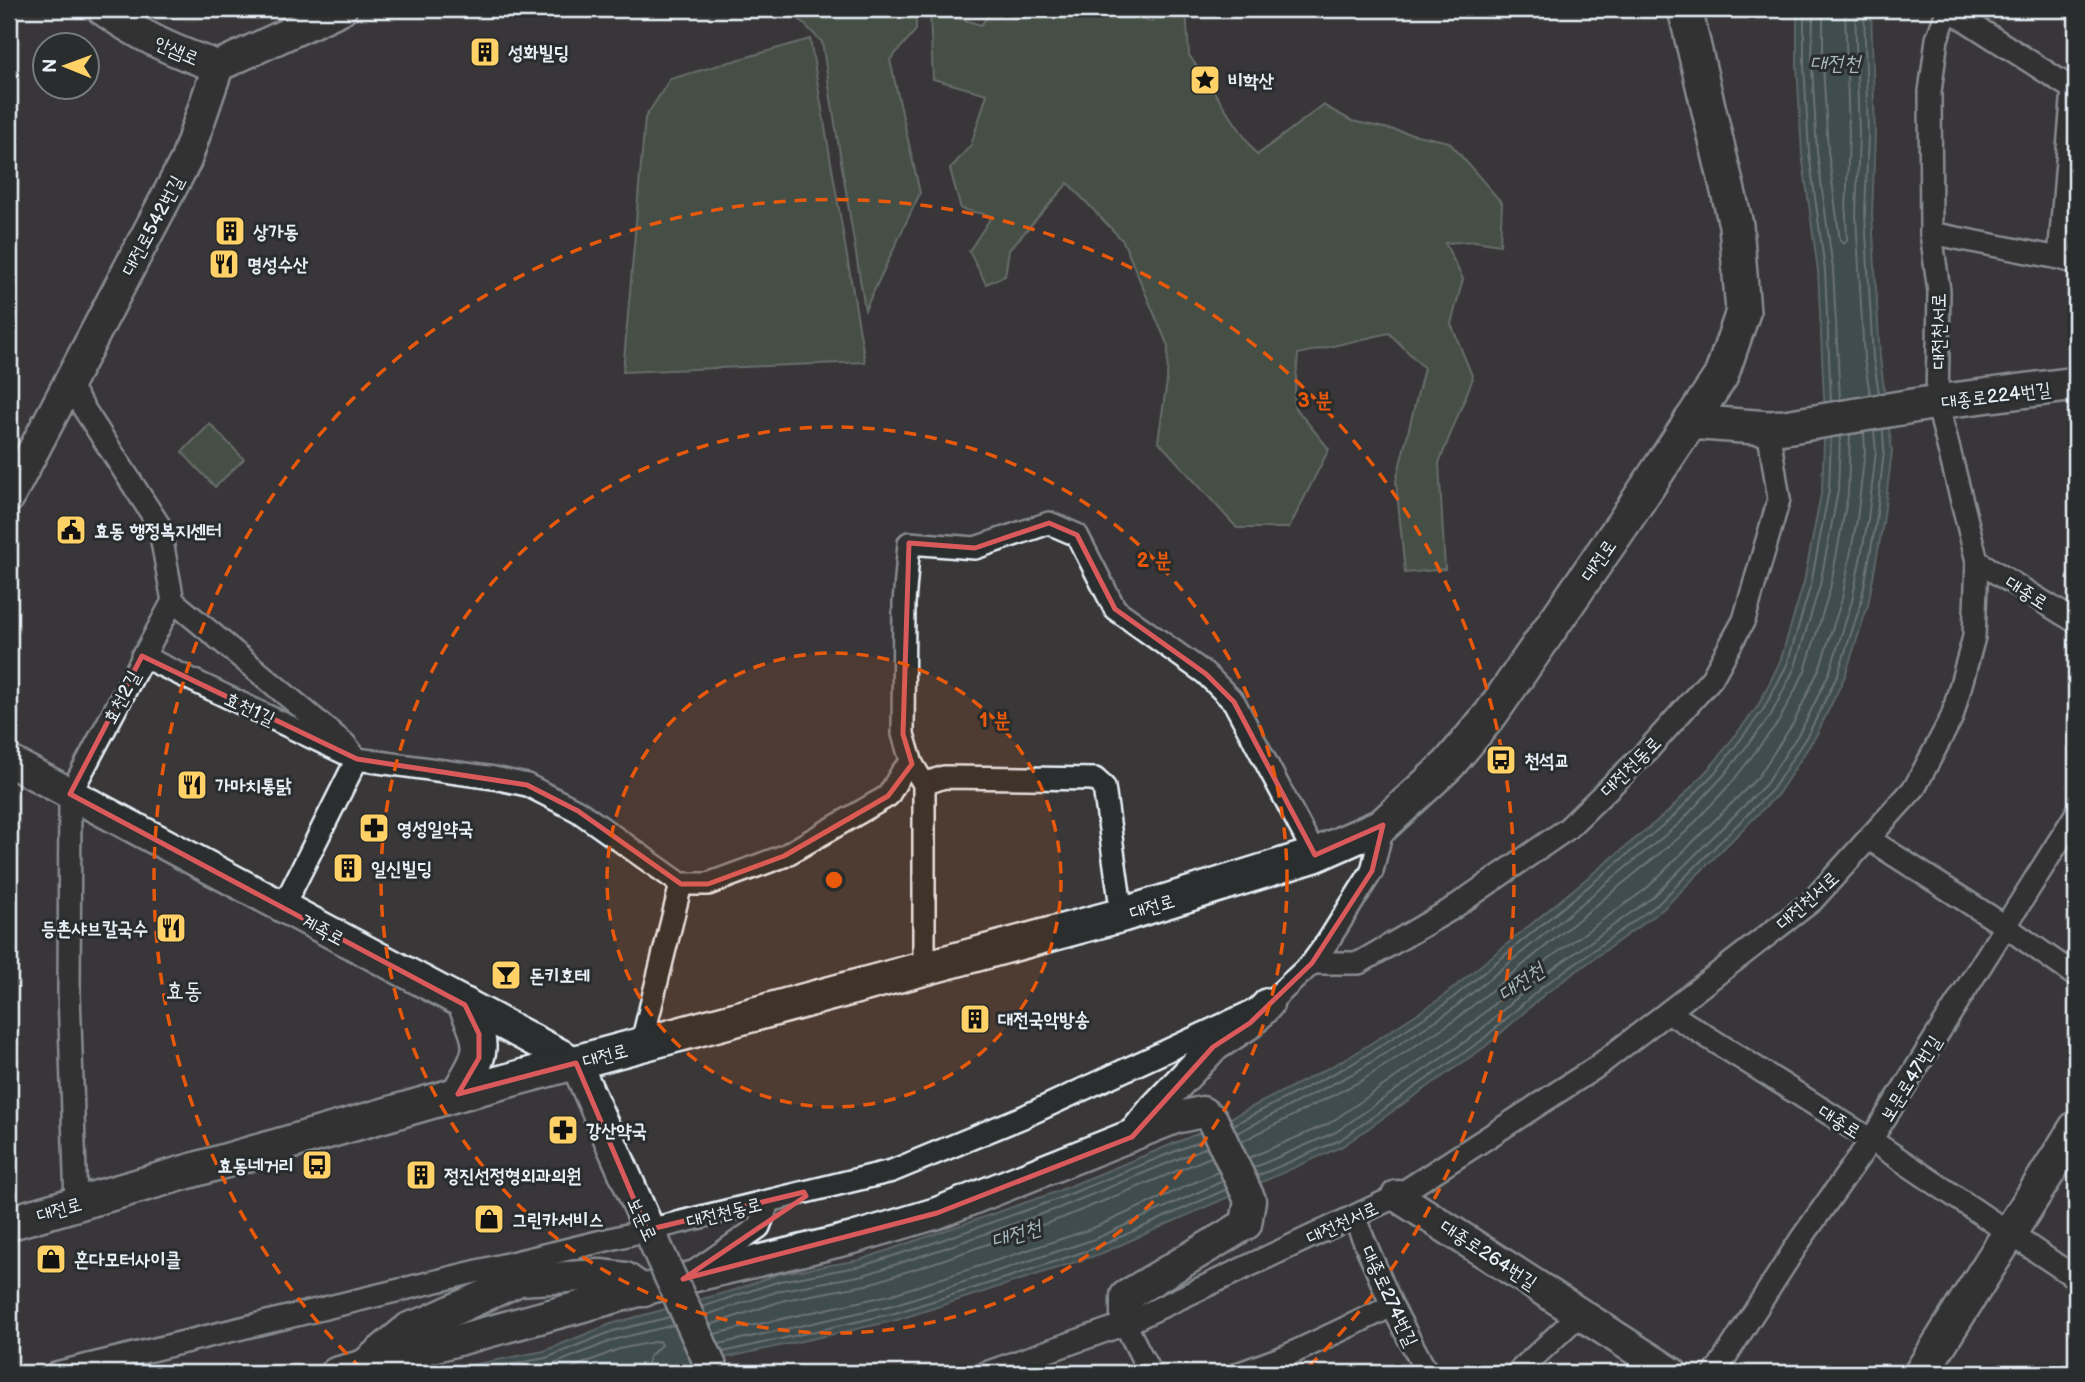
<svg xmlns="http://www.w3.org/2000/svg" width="2085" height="1382" viewBox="0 0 2085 1382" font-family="'Balsamiq Sans','Poor Story',sans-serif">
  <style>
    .built { fill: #4b4444 }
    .green { fill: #586d58; stroke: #a0afa8; stroke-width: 2 }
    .water { fill: #49676a; stroke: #899ea3; stroke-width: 2 }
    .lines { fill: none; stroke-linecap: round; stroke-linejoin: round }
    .shore { stroke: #a8babf; stroke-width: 2 }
    .street-casing { stroke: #e8f1f8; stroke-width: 26 }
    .secondary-casing { stroke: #e8f1f8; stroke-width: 35 }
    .primary-casing { stroke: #e8f1f8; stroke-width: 38 }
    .street { stroke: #2a2d2e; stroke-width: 21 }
    .secondary { stroke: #2a2d2e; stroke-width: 30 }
    .primary { stroke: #2a2d2e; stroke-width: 33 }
    .secondary-bridge-casing { stroke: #e8f1f8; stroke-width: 35; stroke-linecap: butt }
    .secondary-bridge { stroke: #2a2d2e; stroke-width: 30 }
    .marked { fill: none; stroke: #da5a5c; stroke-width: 5; stroke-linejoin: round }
    .ring { fill: none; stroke: #e8590c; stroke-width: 3.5; stroke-dasharray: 12 9 }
    .labels { text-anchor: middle; stroke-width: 6; stroke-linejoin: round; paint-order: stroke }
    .street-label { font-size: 19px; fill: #e8f1f8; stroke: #2a2d2e }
    .poi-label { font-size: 19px; font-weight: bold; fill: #e8f1f8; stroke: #2a2d2e; text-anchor: start }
    .water-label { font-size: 21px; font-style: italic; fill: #a8babf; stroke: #2a2d2e }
    .quarter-label { font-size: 23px; fill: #e8f1f8; stroke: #2a2d2e }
    .centre { fill: #e8590c; stroke: #2a2d2e; stroke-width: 3.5 }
    .ring-label { font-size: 21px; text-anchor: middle; font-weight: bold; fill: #e8590c; stroke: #2a2d2e; stroke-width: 6; stroke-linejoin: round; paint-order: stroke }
  </style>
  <rect width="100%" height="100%" fill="#393738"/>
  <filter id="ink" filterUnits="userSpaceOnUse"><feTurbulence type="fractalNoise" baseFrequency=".0143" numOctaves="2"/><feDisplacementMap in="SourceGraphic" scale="14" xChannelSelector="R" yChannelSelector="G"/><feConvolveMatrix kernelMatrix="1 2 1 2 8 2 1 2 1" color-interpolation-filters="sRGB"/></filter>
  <g filter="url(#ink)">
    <path class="built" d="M152,9H230L192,23L155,12Z"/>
    <g class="green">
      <path d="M817,9H916V30L890,60L920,193L865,310L822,42L796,16Z"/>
      <path d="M993,9H1120L1151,22L1160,9H1186L1189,55L1257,155L1323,105L1352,121L1449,142L1502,203L1500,245L1475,241L1445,243L1463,279L1451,324L1473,378L1439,463L1445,569L1405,573L1396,481L1424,368L1389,333L1298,354L1294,406L1329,449L1289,528H1237L1158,441L1167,381L1168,346L1123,241L1068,183L1009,250L1005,276L986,284L969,251L992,216L961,209L950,169L971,145L987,94L933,79L930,14L955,17L981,25Z"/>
      <path d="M810,39L865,362L623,372L645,118L670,79Z"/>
      <path d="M210,424L244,459L215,487L182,452Z"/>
    </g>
    <path class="water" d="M1797,9H1871L1875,135L1872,214L1880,358L1892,451L1883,523L1868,605L1845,676L1817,734L1778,794L1663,909L1546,993L1486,1046L1343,1146L1100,1254L897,1320L656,1373H431L544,1351L611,1324L735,1290L778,1274L860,1260L1053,1193L1207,1130L1348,1058L1440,999L1669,811L1713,764L1758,706L1780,662L1804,582L1822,489L1825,418L1818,271L1802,154L1797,64Z"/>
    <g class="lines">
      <g class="shore">
        <path d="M1804,9V64L1809,153L1825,270L1831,401"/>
        <path d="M1813,9L1812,64L1817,152L1833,269L1840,399"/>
        <path d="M1823,9V64L1828,151L1840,241L1844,244L1847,240L1846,214L1849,135L1845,9"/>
        <path d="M1855,9L1859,135L1856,215L1864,359L1870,394"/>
        <path d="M1864,9L1868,135L1865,214L1873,358L1879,393"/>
        <path d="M1233,1125L1352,1064L1444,1005L1673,817L1718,769L1763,710L1787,665L1811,584L1829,490L1831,438"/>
        <path d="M1237,1133L1356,1072L1449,1012L1679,824L1725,774L1771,715L1795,667L1820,585L1838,491L1840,437"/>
        <path d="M1241,1142L1361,1081L1455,1020L1686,832L1733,781L1779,721L1805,671L1830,589L1848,494L1850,435"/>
        <path d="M1249,1158L1330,1123L1469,1026L1530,972L1646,889L1758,777L1794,722L1820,667L1842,599L1857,519L1865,451L1864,433"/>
        <path d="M1253,1168L1336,1132L1476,1034L1537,980L1653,897L1766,784L1803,727L1830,671L1852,601L1868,520L1876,451L1874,431"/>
        <path d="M1257,1176L1340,1140L1481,1041L1542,987L1658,904L1773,789L1810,731L1838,674L1861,603L1876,522L1884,451L1883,430"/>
        <path d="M702,1307L780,1281L862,1266L936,1242L1055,1200L1203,1140"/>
        <path d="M706,1315L782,1290L864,1275L939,1250L1059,1208L1207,1147"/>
        <path d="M710,1325L785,1300L866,1285L942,1260L1062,1218L1211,1157"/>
        <path d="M714,1334L890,1295L1004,1258L1091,1229L1218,1172"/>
        <path d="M719,1344L893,1305L1007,1268L1095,1239L1223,1181"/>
        <path d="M723,1352L895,1313L1009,1277L1098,1247L1227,1189"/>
        <path d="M466,1373L546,1358L613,1331L670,1317"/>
        <path d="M512,1373L549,1366L616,1339L674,1325"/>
        <path d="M560,1373L619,1349L659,1341L661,1345L649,1357L645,1373"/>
      </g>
      <g class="street-casing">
        <g id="street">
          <path d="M1948,9L2076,91"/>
          <path d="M1931,233L2059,258L2076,263"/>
          <path d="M2059,258L2073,89L2076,85"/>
          <path d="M68,384L159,525L173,601L345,744L357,759L494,778L527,785L578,811L681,884H708L784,856L888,796L902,772L912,764"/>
          <path d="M1977,561L2076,622"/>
          <path d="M142,656L357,759L283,907"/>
          <path d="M924,784L944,777L1095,779L1104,787L1122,915"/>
          <path d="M1869,839L2005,926L2076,976"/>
          <path d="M1312,963H1359L1450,910L1567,829L1647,751L1712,678L1744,620L1779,499L1768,428"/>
          <path d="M924,969V784L912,764L903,734L904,603L909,543L975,548L1049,523L1077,535L1115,609L1206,674L1234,702L1315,855"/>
          <path d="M1668,1012L1871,1140L2076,1278"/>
          <path d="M641,1046L681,884"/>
          <path d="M76,1204L69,992L70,794L173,601"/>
          <path d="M1354,1217L1392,1306L1427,1373"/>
          <path d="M694,1272L759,1227L769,1201"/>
          <path d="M1125,1324L1150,1373"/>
          <path d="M56,1373L892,1171L1023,1117L1268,1004L1312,963L1328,941L1372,871L1383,825"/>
          <path d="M986,1373L1125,1324L1397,1196L1595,1068L1812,901L1915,787L1952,717L1974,637L1977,561L1937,402L1939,291L1931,233L1930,92L1937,39L1948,9"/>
          <path d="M1240,1373L1286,1356L1392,1306"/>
          <path d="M1517,1373L1581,1313"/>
          <path d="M1715,1373L1801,1239L1871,1140L2076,814"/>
        </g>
      </g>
      <g class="secondary-casing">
        <g id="secondary">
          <path d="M102,9C138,35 175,53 218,66"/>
          <path d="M9,497L186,160L218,66L341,9"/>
          <path d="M9,761L576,1063L661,1257"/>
          <path d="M1134,1134L1155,1108L1213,1047L1250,1023L1268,1004"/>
          <path d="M1397,1196L1672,1373"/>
          <path d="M368,1362L409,1328L429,1321L519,1280L600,1275L625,1278L644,1291"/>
          <path d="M336,1373L683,1279L853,1238L937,1213L1175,1118L1202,1112L1212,1119L1250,1200L1246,1224L1126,1296V1323"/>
        </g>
      </g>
      <g class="primary-casing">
        <g id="primary">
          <path d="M1690,422L1768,428L1785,427L1937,402L2076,384"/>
          <path d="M458,1094C482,1052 487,1050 465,1005"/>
          <path d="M9,1223L458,1094L1122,915L1315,855L1383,825L1449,764L1491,714L1624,522L1721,376L1743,312L1736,225L1685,9"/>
          <path d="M1921,1373L2076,1128"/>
        </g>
      </g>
      <use href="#street" class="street"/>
      <use href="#secondary" class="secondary"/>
      <use href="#primary" class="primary"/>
      <g class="secondary-bridge-casing">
        <path id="secondary-bridge" d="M661,1257L714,1373"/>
      </g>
      <use href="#secondary-bridge" class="secondary-bridge"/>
    </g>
  </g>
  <path d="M0 0H2085V1382H0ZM1049,523L1077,535L1115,609L1206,674L1234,702L1315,855L1383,825L1372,871L1312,963L1250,1023L1213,1047L1132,1137L937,1213L683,1279L806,1196L804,1192L647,1230L576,1063L458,1094L479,1058V1034L465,1005L70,794L142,656L357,759L527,785L578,811L681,884H708L784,856L888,796L912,764L903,734L909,543L975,548Z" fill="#393738" fill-opacity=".55" fill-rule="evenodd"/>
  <path class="marked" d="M1049,523L1077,535L1115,609L1206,674L1234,702L1315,855L1383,825L1372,871L1312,963L1250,1023L1213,1047L1132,1137L937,1213L683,1279L806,1196L804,1192L647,1230L576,1063L458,1094L479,1058V1034L465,1005L70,794L142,656L357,759L527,785L578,811L681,884H708L784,856L888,796L912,764L903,734L909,543L975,548Z"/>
  <circle cx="834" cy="880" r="227" fill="#e8590c" fill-opacity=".12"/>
  <g class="ring">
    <circle cx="834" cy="880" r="227"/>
    <circle cx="834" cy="880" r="453"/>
    <path d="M362 1369A680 680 0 1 1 1306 1369"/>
  </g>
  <defs>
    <g id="building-square" transform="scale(1.575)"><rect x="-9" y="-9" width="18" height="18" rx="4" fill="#ffd166" stroke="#2a2d2e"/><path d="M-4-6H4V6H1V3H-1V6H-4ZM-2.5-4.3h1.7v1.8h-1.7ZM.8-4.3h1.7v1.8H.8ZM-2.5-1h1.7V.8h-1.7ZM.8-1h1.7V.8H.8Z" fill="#111"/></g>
    <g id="sight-square" transform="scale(1.575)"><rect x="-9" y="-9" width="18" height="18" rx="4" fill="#ffd166" stroke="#2a2d2e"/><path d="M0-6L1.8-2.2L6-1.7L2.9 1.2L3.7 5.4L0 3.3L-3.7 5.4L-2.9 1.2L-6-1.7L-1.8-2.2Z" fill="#111"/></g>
    <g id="restaurant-square" transform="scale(1.575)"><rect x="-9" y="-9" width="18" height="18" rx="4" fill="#ffd166" stroke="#2a2d2e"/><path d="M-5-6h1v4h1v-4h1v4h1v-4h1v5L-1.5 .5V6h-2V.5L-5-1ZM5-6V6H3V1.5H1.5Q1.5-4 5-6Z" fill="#111"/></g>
    <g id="civic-square" transform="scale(1.575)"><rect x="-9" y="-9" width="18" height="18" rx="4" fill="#ffd166" stroke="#2a2d2e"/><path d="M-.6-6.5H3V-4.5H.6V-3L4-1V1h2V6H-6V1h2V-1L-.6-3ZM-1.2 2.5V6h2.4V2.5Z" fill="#111"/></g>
    <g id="bus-square" transform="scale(1.575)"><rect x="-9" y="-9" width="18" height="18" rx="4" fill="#ffd166" stroke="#2a2d2e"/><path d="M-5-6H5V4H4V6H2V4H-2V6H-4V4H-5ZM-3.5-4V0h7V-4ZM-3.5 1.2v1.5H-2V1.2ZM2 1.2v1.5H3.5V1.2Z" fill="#111"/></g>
    <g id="pharmacy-square" transform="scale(1.575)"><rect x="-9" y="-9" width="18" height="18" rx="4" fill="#ffd166" stroke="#2a2d2e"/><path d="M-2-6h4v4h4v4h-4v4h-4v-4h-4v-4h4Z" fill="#111"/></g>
    <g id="bar-square" transform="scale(1.575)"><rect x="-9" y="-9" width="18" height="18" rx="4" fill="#ffd166" stroke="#2a2d2e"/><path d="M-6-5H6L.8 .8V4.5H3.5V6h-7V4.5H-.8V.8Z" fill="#111"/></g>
    <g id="shop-square" transform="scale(1.575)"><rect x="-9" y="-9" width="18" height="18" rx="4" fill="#ffd166" stroke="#2a2d2e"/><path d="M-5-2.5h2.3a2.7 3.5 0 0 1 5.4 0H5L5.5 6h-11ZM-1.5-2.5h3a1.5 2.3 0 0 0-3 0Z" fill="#111"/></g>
  </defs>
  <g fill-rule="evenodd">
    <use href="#building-square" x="485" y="52"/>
    <use href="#sight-square" x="1205" y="80"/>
    <use href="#building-square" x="230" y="231"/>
    <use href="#restaurant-square" x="224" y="264"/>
    <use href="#civic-square" x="71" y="530"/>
    <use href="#bus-square" x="1501" y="760"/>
    <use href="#restaurant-square" x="192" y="785"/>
    <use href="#pharmacy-square" x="374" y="828"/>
    <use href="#building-square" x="348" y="868"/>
    <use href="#restaurant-square" x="171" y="928"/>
    <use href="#bar-square" x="506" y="975"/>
    <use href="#building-square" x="975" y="1019"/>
    <use href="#pharmacy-square" x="563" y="1130"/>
    <use href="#bus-square" x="317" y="1165"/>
    <use href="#building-square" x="421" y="1175"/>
    <use href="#shop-square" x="489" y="1219"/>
    <use href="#shop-square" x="51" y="1259"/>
  </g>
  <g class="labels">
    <g class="street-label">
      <text transform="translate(177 50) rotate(23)" y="7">안샘로</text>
      <text transform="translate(152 225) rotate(-62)" y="7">대전로542번길</text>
      <text transform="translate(1938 331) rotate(-90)" y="7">대전천서로</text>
      <text transform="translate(1996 395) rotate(-7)" y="7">대종로224번길</text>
      <text transform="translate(1598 560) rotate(-55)" y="7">대전로</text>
      <text transform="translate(2027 592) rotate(32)" y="7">대종로</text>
      <text transform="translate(121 697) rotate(-62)" y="7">효천2길</text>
      <text transform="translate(250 708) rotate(25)" y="7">효천1길</text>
      <text transform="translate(1630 766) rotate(-45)" y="7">대전천동로</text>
      <text transform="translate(1807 900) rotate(-42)" y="7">대전천서로</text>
      <text transform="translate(1152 906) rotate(-17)" y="7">대전로</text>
      <text transform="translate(323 929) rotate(28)" y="7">계족로</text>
      <text transform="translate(605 1055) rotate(-15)" y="7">대전로</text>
      <text transform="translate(1910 1078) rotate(-58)" y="7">보문로47번길</text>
      <text transform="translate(1840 1121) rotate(32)" y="7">대종로</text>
      <text transform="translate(59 1209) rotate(-16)" y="7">대전로</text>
      <text transform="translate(724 1212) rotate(-14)" y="7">대전천동로</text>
      <text transform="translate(643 1219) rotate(66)" y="7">보문로</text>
      <text transform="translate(1342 1222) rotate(-25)" y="7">대전천서로</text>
      <text transform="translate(1489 1254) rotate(33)" y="7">대종로264번길</text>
      <text transform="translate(1390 1296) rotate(65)" y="7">대종로274번길</text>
    </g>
    <g class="poi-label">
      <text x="508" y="59">성화빌딩</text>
      <text x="1228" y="87">비학산</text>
      <text x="253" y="238">상가동</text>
      <text x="247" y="271">명성수산</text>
      <text x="94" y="537">효동 행정복지센터</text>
      <text x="1524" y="767">천석교</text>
      <text x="215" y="792">가마치통닭</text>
      <text x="397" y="835">영성일약국</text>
      <text x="371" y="875">일신빌딩</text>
      <text x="148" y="935" text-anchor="end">등촌샤브칼국수</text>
      <text x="529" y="982">돈키호테</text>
      <text x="998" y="1026">대전국악방송</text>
      <text x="586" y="1137">강산약국</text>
      <text x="294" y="1172" text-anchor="end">효동네거리</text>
      <text x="444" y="1182">정진선정형외과의원</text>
      <text x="512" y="1226">그린카서비스</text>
      <text x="74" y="1266">혼다모터사이클</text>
    </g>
    <g class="water-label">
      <text x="1835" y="70">대전천</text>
      <text transform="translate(1521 982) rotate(-35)" y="7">대전천</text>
      <text transform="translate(1016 1234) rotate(-17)" y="7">대전천</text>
    </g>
    <g class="quarter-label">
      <text x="184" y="998">효동</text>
    </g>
  </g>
  <circle cx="834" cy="880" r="10" class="centre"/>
  <g class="ring-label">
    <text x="1315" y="407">3 분</text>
    <text x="1154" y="567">2 분</text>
    <text x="995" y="727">1 분</text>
  </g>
  <rect width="2085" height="1382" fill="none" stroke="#2a2d2e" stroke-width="35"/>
  <rect x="18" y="18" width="2050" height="1347" fill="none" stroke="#e8f1f8" stroke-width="2.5" filter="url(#ink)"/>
  <g transform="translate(66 66) rotate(271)"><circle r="33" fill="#2a2d2e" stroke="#767b7f" stroke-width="2"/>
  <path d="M0-5L12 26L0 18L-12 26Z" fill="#ffd166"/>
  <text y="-10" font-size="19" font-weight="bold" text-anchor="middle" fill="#e8f1f8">N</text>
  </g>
</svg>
